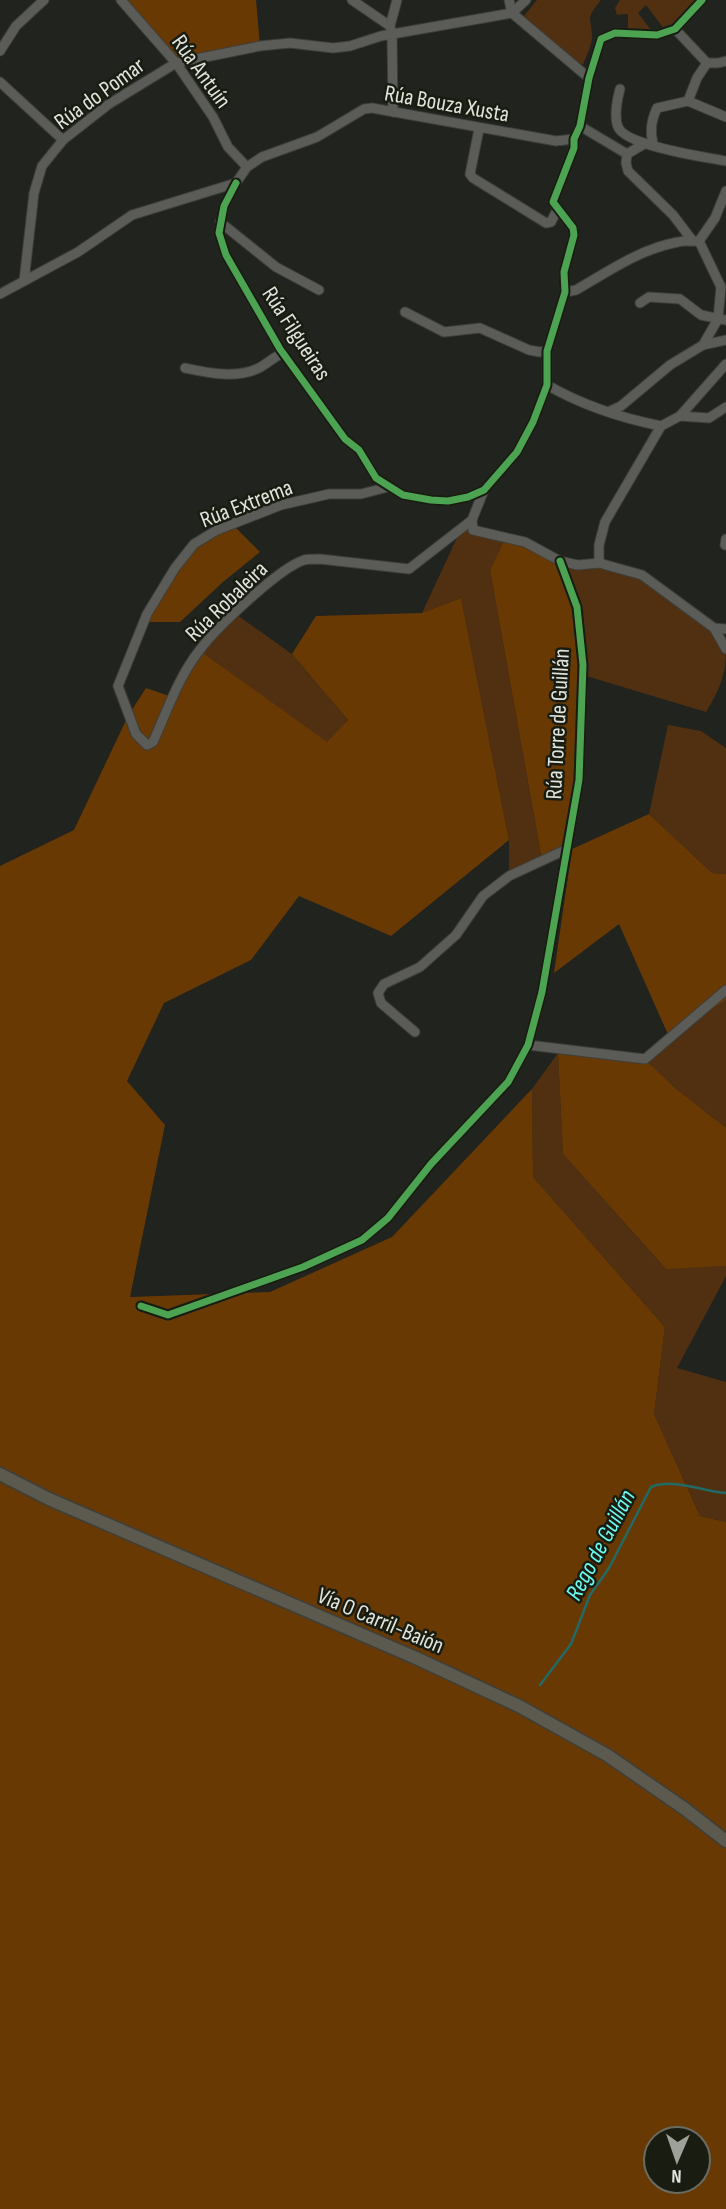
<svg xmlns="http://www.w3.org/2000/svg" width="726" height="2209" viewBox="0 0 726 2209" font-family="'Sofia Sans Condensed',sans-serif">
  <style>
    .green { fill: #513012 }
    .forest { fill: #693904; fill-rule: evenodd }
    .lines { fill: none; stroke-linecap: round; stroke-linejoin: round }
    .stream { stroke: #226a65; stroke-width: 2.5 }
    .minor-casing { stroke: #3d3f3a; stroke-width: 11 }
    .highway-casing { stroke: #3d3f3a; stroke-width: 15 }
    .minor { stroke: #5b5c58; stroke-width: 9 }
    .highway { stroke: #5c5a4e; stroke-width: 12 }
    .cycleway-casing { stroke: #191c11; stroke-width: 11 }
    .cycleway { stroke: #4ca352; stroke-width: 7 }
    .labels { text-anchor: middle; stroke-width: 5; stroke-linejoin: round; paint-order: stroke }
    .street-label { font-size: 23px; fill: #e1e4dc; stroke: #191c11 }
    .water-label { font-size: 24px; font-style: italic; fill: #6cfcf1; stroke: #191c11 }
  </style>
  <rect width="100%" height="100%" fill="#21231e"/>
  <g class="green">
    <path d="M537,0H601C584,21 592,15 592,37C592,45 586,56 583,65L556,46L524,16Z"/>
    <path d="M620,0H695L677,21L665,30L646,5L638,13L651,30L628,29V14L617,15L615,8Z"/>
    <path d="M462,527L505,538L490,570L542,860L509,876V840L461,598L422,613Z"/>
    <path d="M560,561C587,563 614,565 640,574C658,581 723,633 726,652C726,676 718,692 706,712L583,675Z"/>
    <path d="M237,615L292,654L348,720L327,743L199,650Z"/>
    <path d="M668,725L701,731L726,748V874L712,873L649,814Z"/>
    <path d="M726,1000V1128L674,1087L645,1059L670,1039Z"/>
    <path d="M558,1053L563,1154L665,1268L726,1266V1276L677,1368L726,1382V1522L700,1516L654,1414L665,1327L533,1177L532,1089Z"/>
  </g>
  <g class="forest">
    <path d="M121,0H256L260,46L176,63Z"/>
    <path d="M232,524L260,552L223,582L180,622H148C146,599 189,551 207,536C214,531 224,528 232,524Z"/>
    <path d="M505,538L560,561L577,607L583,675L579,780L565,850L542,860L490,570Z"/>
    <path d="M461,598L509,840L391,936L299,896L251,960L164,1003L127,1081L165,1125L130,1297L270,1292L392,1237L532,1089L533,1177L665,1327L654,1414L700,1516L726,1522V2209H0V866L74,830L128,716L146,688L172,697L199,650L327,742L348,720L292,654L316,616L422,613ZM656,2139H698V2181H656Z"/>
    <path d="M649,814L712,873L726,874V1000L670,1039L619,924L554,973L572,849Z"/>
    <path d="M558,1053L645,1059L674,1087L726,1128V1266L666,1269L563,1154Z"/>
  </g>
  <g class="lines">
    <path class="stream" d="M540,1685L571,1644L590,1595L609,1568L651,1487C674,1478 702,1491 726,1493"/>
    <g class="minor-casing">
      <g id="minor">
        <path d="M121,0L176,63L213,117L228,147L247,167"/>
        <path d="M352,0L390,26L392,34L393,112"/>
        <path d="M509,0L512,13L589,78"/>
        <path d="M390,26L397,0"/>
        <path d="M675,29L707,63H718L726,61"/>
        <path d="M0,51L16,26L44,0"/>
        <path d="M0,82L63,140"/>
        <path d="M620,89C617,99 614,117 618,127C626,146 705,157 726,161"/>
        <path d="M688,101L726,117"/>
        <path d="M580,126L627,154"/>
        <path d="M479,129L470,174L473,178L546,223L551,222L557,210"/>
        <path d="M644,144L627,154L626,163L628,171L673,215L692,240"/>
        <path d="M653,144C650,131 651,121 657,108L688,101L697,78L707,63"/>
        <path d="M236,183L224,206L219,233L226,255L280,349L345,439L359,450L376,478L403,495L431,500L448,501L468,497L484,490L517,452L533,422L547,385V351L565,292L564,272L574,235L573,228L553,202L574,148V139L580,126L589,78L601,39L615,33L657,35L675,29L702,0"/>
        <path d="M220,222L276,267L319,290"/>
        <path d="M699,241L715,218L726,191"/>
        <path d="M24,281L34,193L42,166L63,140L109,104L176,63L260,46L290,43L333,48L350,46L381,36L512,13L526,0"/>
        <path d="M565,292L576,290C609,271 640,249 678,242C686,240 692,242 699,241"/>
        <path d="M0,294L78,252L132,215L236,183L247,167L262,157L317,137L364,109L372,108L556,141L574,139"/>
        <path d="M640,303L649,297L680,299L701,315L726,320"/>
        <path d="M405,312L444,332L480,328L529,350L540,352L547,351"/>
        <path d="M703,345L726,340"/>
        <path d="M185,368C209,373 236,379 259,368C266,364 272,359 279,355L280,349"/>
        <path d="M547,385C582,405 621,418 661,426L680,416L709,418L726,407"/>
        <path d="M610,411L621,406L670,365L703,345L718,319L721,287L699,241"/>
        <path d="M680,416L726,364"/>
        <path d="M388,487L361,494H329L281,505L217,530L194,544L175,568L147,614L118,686L136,734L147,745L153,742C167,711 178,678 199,651C215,629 279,568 304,560C309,559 315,559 320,559L409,569L472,520"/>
        <path d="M484,490L472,520L473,530L525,542L560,561L578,565L599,563L642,575L714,628L726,629"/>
        <path d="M725,545L726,539"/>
        <path d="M599,563V545L605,522L661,426"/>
        <path d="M714,628L726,649"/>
        <path d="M415,1032L381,1003L378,993L384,984L420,967L456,935L483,896L509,876L565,850"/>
        <path d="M528,1045L645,1059L726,990"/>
        <path d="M141,1306L168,1315L303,1267L362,1240L388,1218L431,1164L508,1082L528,1045L542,992L579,780L583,665L577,607L560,561"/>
      </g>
    </g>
    <g class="highway-casing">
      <path id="highway" d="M0,1474L49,1499L416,1658L519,1706L607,1755L685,1809L726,1841"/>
    </g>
    <use href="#minor" class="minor"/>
    <use href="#highway" class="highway"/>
    <g class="cycleway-casing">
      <g id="cycleway">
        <path d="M236,183L224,206L219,233L226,255L280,349L345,439L359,450L376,478L403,495L431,500L448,501L468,497L484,490L517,452L533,422L547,385V351L565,292L564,272L574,235L573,228L553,202L574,148V139L580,126L589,78L601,39L615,33L657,35L675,29L702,0"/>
        <path d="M141,1306L168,1315L303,1267L362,1240L388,1218L431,1164L508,1082L528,1045L542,992L579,780L583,665L577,607L560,561"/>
      </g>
    </g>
    <use href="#cycleway" class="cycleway"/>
  </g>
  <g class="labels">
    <g class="street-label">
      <text transform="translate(202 71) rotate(54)" y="8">Rúa Antuín</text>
      <text transform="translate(99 93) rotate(-36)" y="8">Rúa do Pomar</text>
      <text transform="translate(447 103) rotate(10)" y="8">Rúa Bouza Xusta</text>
      <text transform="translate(297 333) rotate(57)" y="8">Rúa Filgueiras</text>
      <text transform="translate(246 503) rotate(-21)" y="8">Rúa Extrema</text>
      <text transform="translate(226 601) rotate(-44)" y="8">Rúa Robaleira</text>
      <text transform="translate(557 724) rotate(-87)" y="8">Rúa Torre de Guillán</text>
      <text transform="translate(381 1620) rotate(23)" y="8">Vía O Carril-Baión</text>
    </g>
    <g class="water-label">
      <text transform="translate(600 1545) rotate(-62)" y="8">Rego de Guillán</text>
    </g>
  </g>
  <g transform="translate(677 2160) rotate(182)"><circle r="33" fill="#191c11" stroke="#696c62" stroke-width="2"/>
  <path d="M0-5L12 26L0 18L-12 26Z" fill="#9ea09a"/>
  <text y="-10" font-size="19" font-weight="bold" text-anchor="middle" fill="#e1e4dc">N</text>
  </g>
</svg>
